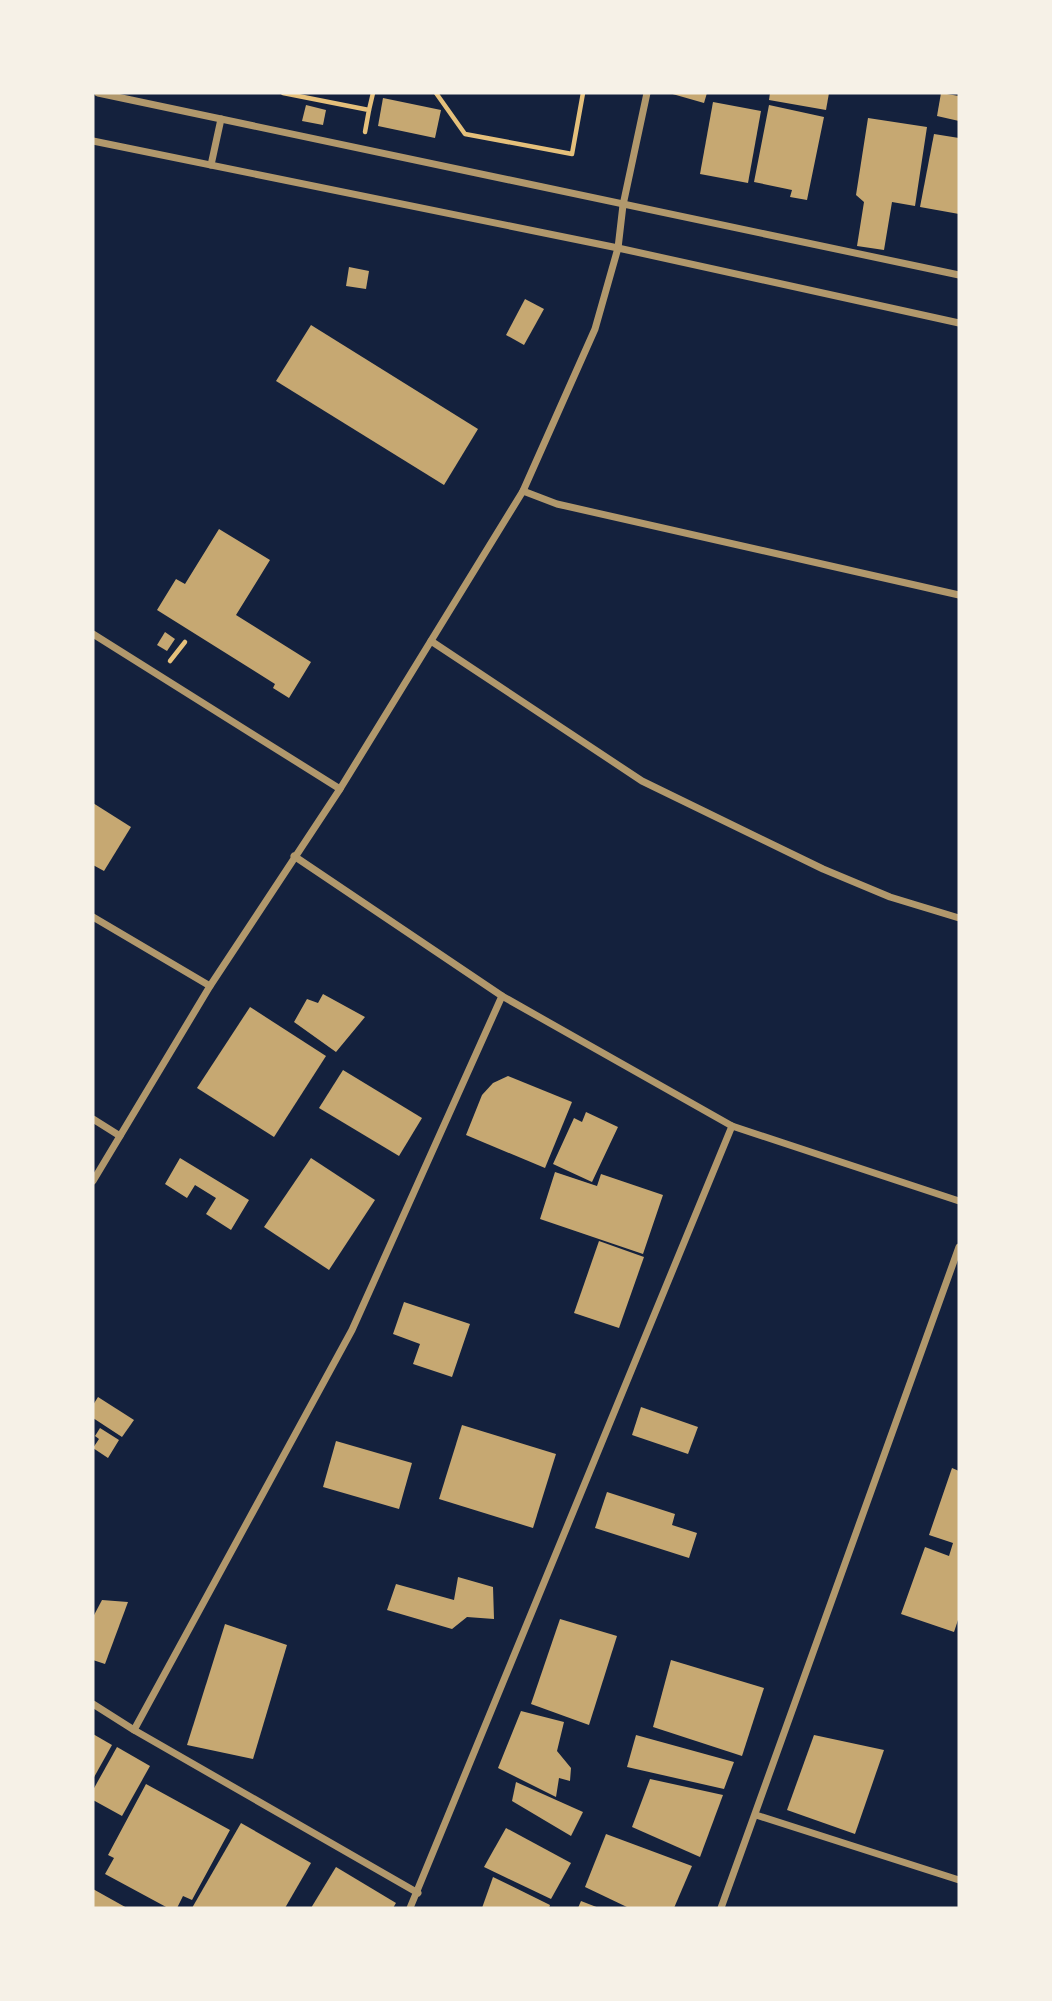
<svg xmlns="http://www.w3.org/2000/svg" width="1052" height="2001" viewBox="0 0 1052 2001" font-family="'Noto Sans',sans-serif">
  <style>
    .building { fill: #c6a872 }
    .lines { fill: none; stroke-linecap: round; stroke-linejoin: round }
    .path { stroke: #e5c07b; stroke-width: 4.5 }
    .minor { stroke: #b1986c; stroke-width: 7 }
  </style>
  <rect width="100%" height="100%" fill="#14213d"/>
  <g class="building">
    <path d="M669,93H707L704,103Z"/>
    <path d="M770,93H829L826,110L769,100Z"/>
    <path d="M941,93L959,96V121L937,116Z"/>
    <path d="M383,98L441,110L435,138L378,126Z"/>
    <path d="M713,102L761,111L748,183L700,174Z"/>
    <path d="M306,105L326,110L323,125L302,121Z"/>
    <path d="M769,105L824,117L807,200L790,197L792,190L754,182Z"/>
    <path d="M868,118L927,127L915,206L892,202L884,250L857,246L864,202L856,195Z"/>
    <path d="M934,134L959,138V214L920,207Z"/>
    <path d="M349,267L369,271L366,289L346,286Z"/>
    <path d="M525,299L544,309L524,345L506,335Z"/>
    <path d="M311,325L478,429L444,485L276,381Z"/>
    <path d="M219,529L270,560L236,615L311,662L289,698L273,688L275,684L157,610L176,579L185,584Z"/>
    <path d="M165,632L175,639L167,651L157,645Z"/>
    <path d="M93,803L131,827L104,871L93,865Z"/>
    <path d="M323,994L365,1017L336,1052L294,1022L307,999L318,1003Z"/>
    <path d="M250,1007L326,1056L274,1137L197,1088Z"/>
    <path d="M343,1070L422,1118L399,1156L319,1108Z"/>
    <path d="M508,1076L572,1102L545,1168L466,1135L482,1095L493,1083Z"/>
    <path d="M586,1112L618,1127L592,1182L553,1164L574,1118L582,1122Z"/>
    <path d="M180,1158L249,1200L231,1230L206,1214L216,1198L195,1185L187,1198L165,1184Z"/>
    <path d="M311,1158L375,1200L329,1270L264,1227Z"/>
    <path d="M555,1172L597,1186L601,1174L663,1195L643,1254L540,1219Z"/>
    <path d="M599,1241L644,1257L619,1328L574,1313Z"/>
    <path d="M404,1302L470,1324L452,1377L413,1364L420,1344L393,1334Z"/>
    <path d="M98,1397L134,1420L122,1437L93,1418V1405Z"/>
    <path d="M641,1407L698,1427L688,1454L632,1435Z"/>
    <path d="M462,1425L556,1454L533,1528L439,1499Z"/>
    <path d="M100,1428L119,1440L108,1458L93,1448L99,1439L95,1436Z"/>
    <path d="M336,1441L412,1463L399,1509L323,1487Z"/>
    <path d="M952,1468L959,1471V1617L954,1632L901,1614L925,1547L949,1556L953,1543L929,1535Z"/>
    <path d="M607,1492L675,1514L672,1525L697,1533L689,1558L595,1528Z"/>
    <path d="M458,1577L493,1587L494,1619L467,1617L452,1629L387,1610L396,1584L454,1600Z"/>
    <path d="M102,1600L128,1602L105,1664L93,1660V1617Z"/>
    <path d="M560,1619L617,1636L589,1725L531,1704Z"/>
    <path d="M225,1624L287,1645L253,1759L187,1745Z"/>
    <path d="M671,1660L764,1688L742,1756L653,1727Z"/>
    <path d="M521,1711L564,1722L557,1751L571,1768L570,1781L559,1778L556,1797L498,1768Z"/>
    <path d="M93,1734L112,1745L93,1779Z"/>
    <path d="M636,1735L734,1762L724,1789L627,1767Z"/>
    <path d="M814,1735L884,1750L855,1834L787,1810Z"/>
    <path d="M117,1747L150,1766L122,1816L93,1800V1790Z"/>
    <path d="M650,1779L723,1795L700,1857L632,1827Z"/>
    <path d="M516,1782L583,1812L571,1836L512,1801Z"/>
    <path d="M146,1784L230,1830L192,1900L183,1896L177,1908H168L105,1874L114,1858L108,1855Z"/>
    <path d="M241,1823L311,1863L285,1908H192Z"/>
    <path d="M506,1828L571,1863L551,1899L484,1867Z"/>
    <path d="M606,1834L692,1866L674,1908H629L585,1887Z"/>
    <path d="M336,1867L396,1903L393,1908H311Z"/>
    <path d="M493,1877L550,1905L549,1908H482Z"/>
    <path d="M93,1889L127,1908H93Z"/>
    <path d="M581,1901L599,1908H578Z"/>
  </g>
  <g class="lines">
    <g class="path">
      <path d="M283,93L369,110L365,132"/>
      <path d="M436,93L465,134L572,154L583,93"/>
      <path d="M369,110L373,93"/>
      <path d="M170,661L185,642"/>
    </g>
    <g class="minor">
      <path d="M98,93L959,275"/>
      <path d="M93,141L618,248L959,323"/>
      <path d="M211,165L221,119"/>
      <path d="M523,491L557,504L959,595"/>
      <path d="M93,634L340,789"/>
      <path d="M431,641L642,781L823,869L890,897L959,918"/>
      <path d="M294,856L502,996L732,1126L959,1201"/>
      <path d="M93,917L210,986"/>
      <path d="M93,1119L120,1136"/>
      <path d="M93,1181L210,986L340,789L523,491L595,329L618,248L623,205L647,93"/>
      <path d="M93,1704L134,1730L418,1893"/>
      <path d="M134,1730L352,1330L502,996"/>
      <path d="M756,1815L959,1880"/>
      <path d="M410,1908L732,1126"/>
      <path d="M721,1908L959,1247"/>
    </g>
  </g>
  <rect width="1052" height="2001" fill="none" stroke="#f6f1e7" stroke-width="189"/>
</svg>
